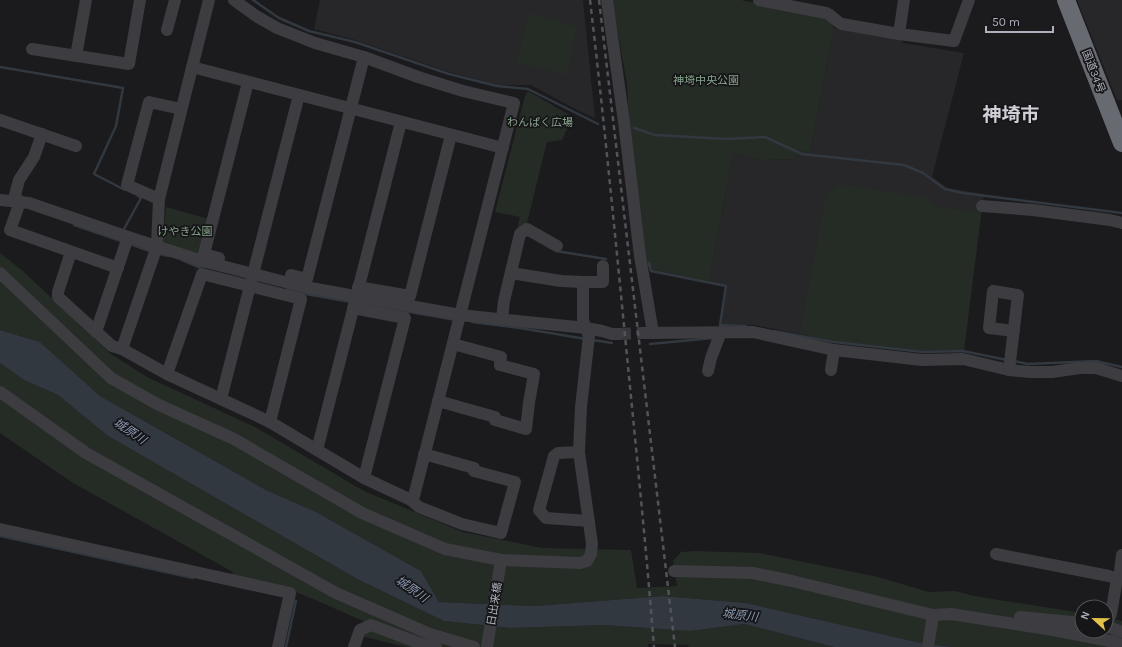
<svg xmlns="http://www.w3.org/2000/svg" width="1122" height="647" viewBox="0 0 1122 647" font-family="Karla,'Noto Sans JP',sans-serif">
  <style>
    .built { fill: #272629 }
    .green { fill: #252c26 }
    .water { fill: #313840 }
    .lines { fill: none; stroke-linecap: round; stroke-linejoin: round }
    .stream { stroke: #313840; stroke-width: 2.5 }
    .minor-tunnel { stroke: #38383c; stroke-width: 12; stroke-dasharray: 12 6; stroke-linecap: butt }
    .minor { stroke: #3c3c41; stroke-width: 12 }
    .highway { stroke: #686a72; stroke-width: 18 }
    .rail { stroke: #53545a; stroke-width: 2.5; stroke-dasharray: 5 4; stroke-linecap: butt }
    .labels { text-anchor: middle; stroke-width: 3.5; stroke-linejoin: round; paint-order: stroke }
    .street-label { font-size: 11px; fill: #aeb1bb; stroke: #161517 }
    .park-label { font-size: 11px; fill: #87a48c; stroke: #161517 }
    .water-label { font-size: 12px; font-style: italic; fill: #889ab2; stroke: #161517 }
    .town-label { font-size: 19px; font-weight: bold; fill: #cfd0d7; stroke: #161517 }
  </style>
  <rect width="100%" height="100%" fill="#1b1a1c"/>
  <g class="built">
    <path d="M320,0H583L595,118L577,110L531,85H497L449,72L355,40L314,29Z"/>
    <path d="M1077,0H1122V100H1117Z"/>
    <path d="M834,28L901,39L903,43L964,53L932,177L947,188L984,194L964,350L924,351L834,341L754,325L720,324L725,285L709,282L733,154L763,160L795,159L798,150L810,153Z"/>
  </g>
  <g class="green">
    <path d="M612,0H741L825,17L834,28L810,153L798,150L796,159L762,160L733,154L709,282L649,269L644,256L629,123L627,84Z"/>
    <path d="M529,13L577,26L567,75L516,62Z"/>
    <path d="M528,91L573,117L562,140L547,142L526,227L517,230L520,217L495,212L525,96Z"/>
    <path d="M839,184L925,197L936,207L981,212L964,350L924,351L834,341L800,334L826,195Z"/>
    <path d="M166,207L209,219L199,256L163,243Z"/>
    <path d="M0,253L23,271L111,354L147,377L255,427L364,491L463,532L542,548L631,550L637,588L677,586L673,561L681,552L695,551L760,553L878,577L929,592L955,591L974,596L1082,613V631H1106V617L1122,621V647H952L921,643L746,603L663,596L535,606L439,602L421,571L316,512L266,490L100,396L40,342L0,330Z"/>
    <path d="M0,363L24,380L58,395L108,436L359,580L444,621L510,628L604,625L691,631L744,624L834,647H689L688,645L648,644V647H406L365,637L363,621L320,602L291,590L233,577V572L73,483L0,433Z"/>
  </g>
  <path class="water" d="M0,330L40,342L100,396L266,490L316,512L421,571L439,602L535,606L663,596L746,603L921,643L952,647H834L744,624L691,631L604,625L510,628L444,621L359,580L108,436L58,395L24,380L0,363Z"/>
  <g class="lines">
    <g class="stream">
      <path d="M253,0L279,18L309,31L355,42L449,74L497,86L528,89L598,124"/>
      <path d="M0,67L123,88L116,126L94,174L125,190"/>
      <path d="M634,128L655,135L727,139L765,137L802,154L904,165L923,173L945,189L963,193L1122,213"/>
      <path d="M74,225L124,242"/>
      <path d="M124,229L141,198L138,196"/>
      <path d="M130,244L152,252"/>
      <path d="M556,251L606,259"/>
      <path d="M159,254L169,256"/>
      <path d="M182,260L203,269"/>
      <path d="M649,263L651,271L726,286L720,325L746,326"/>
      <path d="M287,289L306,294L351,302"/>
      <path d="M358,303L456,320"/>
      <path d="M472,322L520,328L586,339"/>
      <path d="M774,331L834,342L923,352L963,351L1007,360"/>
      <path d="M593,340L612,343"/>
      <path d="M650,344L713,338"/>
      <path d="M1014,361L1028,364L1096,361L1122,367"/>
      <path d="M0,536L193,578"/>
      <path d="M286,647L296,601L292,599"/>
    </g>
    <path class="minor-tunnel" d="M619,334L642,333"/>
    <g class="minor">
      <path d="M234,0L256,16L277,28L315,43L364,57L418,77L463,91L514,103L414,496L411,500"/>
      <path d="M607,0L624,122L640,256L653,333"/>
      <path d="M759,0L826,13C832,15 835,21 842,24L899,34L904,0"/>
      <path d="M167,30L175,0"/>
      <path d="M899,34L954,41L969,0"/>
      <path d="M32,49L129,64L140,0"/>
      <path d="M76,56L86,0"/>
      <path d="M192,67L503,148"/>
      <path d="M0,120L76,146"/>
      <path d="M42,134L34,157L19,180L15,195L19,202V205L10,230L118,268"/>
      <path d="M159,199L127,185L149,102L181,109"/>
      <path d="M0,200L29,203L128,237L202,261L305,287L460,315L586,328L602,331L612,334H619"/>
      <path d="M982,206L1033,210L1110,220L1122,223"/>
      <path d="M71,252L58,292V297L112,346L122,349L167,374L270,422L364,478L411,500L419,507L462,524L501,533L515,482L474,471V468L424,454"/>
      <path d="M219,258L204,254L248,82"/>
      <path d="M0,273L111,378L157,404L234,439L362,513L445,549L501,560L580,563L587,561L591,554L592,544L579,452L581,407L589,336L583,321V282H603V266"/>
      <path d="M511,273L561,281L583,282"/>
      <path d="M291,275L307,279L364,57"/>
      <path d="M358,287L410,296L451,135"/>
      <path d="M353,308L405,318L364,478"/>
      <path d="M502,319L504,301L520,234L527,229L557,246"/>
      <path d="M96,332L128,237"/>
      <path d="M642,333L753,332L834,350L922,360L963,359L1009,370L1030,372H1052L1080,368H1096L1122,376"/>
      <path d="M122,349L157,246L159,199L209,0"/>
      <path d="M831,370L834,350"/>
      <path d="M1009,370L1018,295L993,291L989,328L1014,331"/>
      <path d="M708,371L711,358L721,332"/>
      <path d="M167,374L202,274L301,299L270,422"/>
      <path d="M0,392L86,453L336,593L430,634L474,647"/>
      <path d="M221,399L299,95"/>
      <path d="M438,401L495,417V420L526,429L529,403L534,374L500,365L501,357L453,344"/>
      <path d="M317,450L401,122"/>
      <path d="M579,452L558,453L554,456L539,510L546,518L589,521"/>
      <path d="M0,529L290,593L278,647"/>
      <path d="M996,554L1109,576L1117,579"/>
      <path d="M674,571L753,573L792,581L933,615L951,614L1053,630L1115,642L1122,645"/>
      <path d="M1020,617L1082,623"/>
      <path d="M1106,625L1111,614L1117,579L1120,572L1122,555"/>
      <path d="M1106,626L1122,632"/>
      <path d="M354,647L360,630L371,625L422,644L436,647"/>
      <path d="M487,647L501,560"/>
      <path d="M928,647L933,615"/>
    </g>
    <path class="highway" d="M1066,0L1122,143"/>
    <g class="rail">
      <path d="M590,0C602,102 612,204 622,305C633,419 645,533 654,647"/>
      <path d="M599,0L675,647"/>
    </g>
  </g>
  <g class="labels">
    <g class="street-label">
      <text transform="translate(1094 71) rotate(69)" y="4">国道34号</text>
      <text transform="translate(494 604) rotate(-81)" y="4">日出来橋</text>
    </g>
    <g class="park-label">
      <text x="706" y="84">神埼中央公園</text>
      <text x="540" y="126">わんぱく広場</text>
      <text x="185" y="235">けやき公園</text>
    </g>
    <g class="water-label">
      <text transform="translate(130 431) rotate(34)" y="4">城原川</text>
      <text transform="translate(412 589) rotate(35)" y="4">城原川</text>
      <text transform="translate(740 615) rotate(7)" y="4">城原川</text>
    </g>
    <g class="town-label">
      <text x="1011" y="121">神埼市</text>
    </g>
  </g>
  <g transform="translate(1094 619) rotate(292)"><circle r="19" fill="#161517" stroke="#535359"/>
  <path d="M0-3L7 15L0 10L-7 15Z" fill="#e4c14b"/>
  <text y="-6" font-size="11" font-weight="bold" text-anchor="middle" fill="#aeb1bb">N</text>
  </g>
  <path d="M986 26v6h67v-6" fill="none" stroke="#aeb1bb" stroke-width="2"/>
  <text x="992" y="26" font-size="12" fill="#aeb1bb" stroke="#161517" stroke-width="3" paint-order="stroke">50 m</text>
</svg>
